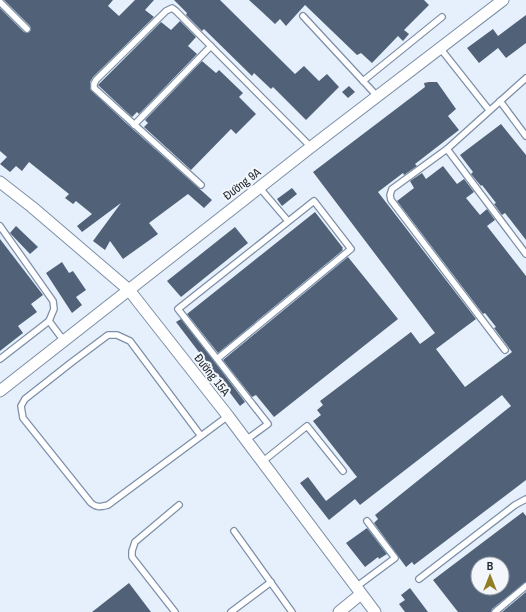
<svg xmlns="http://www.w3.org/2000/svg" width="526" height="612" viewBox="0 0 526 612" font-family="'Archivo Narrow',sans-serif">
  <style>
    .built { fill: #e6f0fd; fill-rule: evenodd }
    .building { fill: #516278; fill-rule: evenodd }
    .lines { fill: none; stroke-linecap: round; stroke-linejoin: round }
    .service-casing { stroke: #7d8fa7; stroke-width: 8 }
    .minor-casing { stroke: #7d8fa7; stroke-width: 13 }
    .service { stroke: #fff; stroke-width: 5.5 }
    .minor { stroke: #fff; stroke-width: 11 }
    .labels { text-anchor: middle; stroke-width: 4; stroke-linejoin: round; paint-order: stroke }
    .street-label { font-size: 12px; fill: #1c242d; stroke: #f3f7fc }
  </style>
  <rect width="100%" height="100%" fill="#f3f7fc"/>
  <path class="built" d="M0,0H526V612H0ZM478,564H502V588H478Z"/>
  <g class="building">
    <path d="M4,0H113L108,6L119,16L135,0H154L145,10L154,17L93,77L90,82V89L126,123L212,200L204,208L188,194L149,223L158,234L123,259L110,241L105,250L93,241L121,203L82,232L77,226L92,214L76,201L73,204L65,198L69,194L29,162L22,171L16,166L10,172L0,164L7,157L0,151V8L24,32L28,33L31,30L30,26Z"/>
    <path d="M174,0H220L295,74L304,66L319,81L327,74L339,87L306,120L273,87L271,89L254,73L252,76L204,29L202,31L186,15L187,13Z"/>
    <path d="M249,0H424L429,5L404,30L409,34L403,41L398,36L372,63L361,53L357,55L305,5L286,26L280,19L275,24Z"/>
    <path d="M526,15V43L506,58L498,48L479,63L467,48L493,29L498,36Z"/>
    <path d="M180,21L196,37L188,46L197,54L139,114L137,112L132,117L98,85L161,22L171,30Z"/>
    <path d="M202,61L216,73L219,70L243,93L239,97L256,114L236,134L231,129L191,170L144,127L148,123L145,120Z"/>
    <path d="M429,82H437L456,109L448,116L459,130L415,164L417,166L404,175L403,173L378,192L476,319L436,349L465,387L512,352L494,328L496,327L485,313L483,314L397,201L414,188L410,181L422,173L426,179L443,166L457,184L464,179L474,192L466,198L480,215L487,209L495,220L487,226L526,276V480L414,565L412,562L406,567L374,523L378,519L375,515L511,406L502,395L360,505L355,499L329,520L300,483L308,477L326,501L357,477L313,421L321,415L317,410L323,405L320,401L411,332L420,344L435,333L313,172L425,87L424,83Z"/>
    <path d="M349,86L355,92L348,98L342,92Z"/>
    <path d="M501,124L526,155V240L505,213L502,215L494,204L496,203L482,185L481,186L471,174L473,172L460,155Z"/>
    <path d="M292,188L297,194L282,206L277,199Z"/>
    <path d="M315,212L343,248L342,249L343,250L218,353L187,314Z"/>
    <path d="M16,226L38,247L30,254L10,233Z"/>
    <path d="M235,227L248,243L181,297L167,281Z"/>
    <path d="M0,239L43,295L31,304L37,312L18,326L23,333L0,351Z"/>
    <path d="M348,257L398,319L274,417L256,395L252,397L223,360Z"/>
    <path d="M62,262L69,273L73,271L86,290L76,297L82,305L72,313L46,273Z"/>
    <path d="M181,319L214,361L245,402L240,406L176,322Z"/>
    <path d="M523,512L526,516V582L492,609L491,612H458L433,580ZM478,564H502V588H478Z"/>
    <path d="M367,528L387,554L379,559L378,557L365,567L346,543Z"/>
    <path d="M129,583L151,612H92Z"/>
    <path d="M410,588L428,612H405L399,604L405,600L401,595Z"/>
    <path d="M526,592V612H502Z"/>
  </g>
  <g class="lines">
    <g class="service-casing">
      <g id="service">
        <path d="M0,2L27,29"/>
        <path d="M303,16L377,96"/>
        <path d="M440,48L489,110"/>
        <path d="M363,81L442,17"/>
        <path d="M500,101L526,136"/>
        <path d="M134,125L211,46"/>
        <path d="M447,149L526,254"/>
        <path d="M201,185L94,88V84L96,80L166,11L172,8L176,11L311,147"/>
        <path d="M259,187L288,221"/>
        <path d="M0,226L53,301L54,309L49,321L64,341"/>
        <path d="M505,350L391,200L390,195L392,189L447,149L526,78"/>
        <path d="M0,359L49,321"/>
        <path d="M217,359L351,249L314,201L178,309L268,424L246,440"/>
        <path d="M201,436L130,341L117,335H108L72,362L25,399L21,406L23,418L91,503C97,508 100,507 108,505L228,416"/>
        <path d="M262,462L307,426L343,471"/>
        <path d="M234,531L292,612"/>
        <path d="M419,579L515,505L526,499"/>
        <path d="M356,587L395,558L367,521"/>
        <path d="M175,612L132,557V551L135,542L179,505"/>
        <path d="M231,612L271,582"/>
        <path d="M495,612L526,586"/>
      </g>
    </g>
    <g class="minor-casing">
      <g id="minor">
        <path d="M0,182L32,207L129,290L228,416L375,612"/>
        <path d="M0,391L311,147L503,0"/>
        <path d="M339,612L361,594"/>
      </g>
    </g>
    <use href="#service" class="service"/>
    <use href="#minor" class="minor"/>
  </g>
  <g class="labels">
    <g class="street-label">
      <text transform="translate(242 184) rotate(-38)" y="4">Đường 9A</text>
      <text transform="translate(212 375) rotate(52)" y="4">Đường 15A</text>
    </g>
  </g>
  <g transform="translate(490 576)"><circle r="19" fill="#f3f7fc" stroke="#9da3a9"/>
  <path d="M0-3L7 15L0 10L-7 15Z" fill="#917d23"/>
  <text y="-6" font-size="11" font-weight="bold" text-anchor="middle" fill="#1c242d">B</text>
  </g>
</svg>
